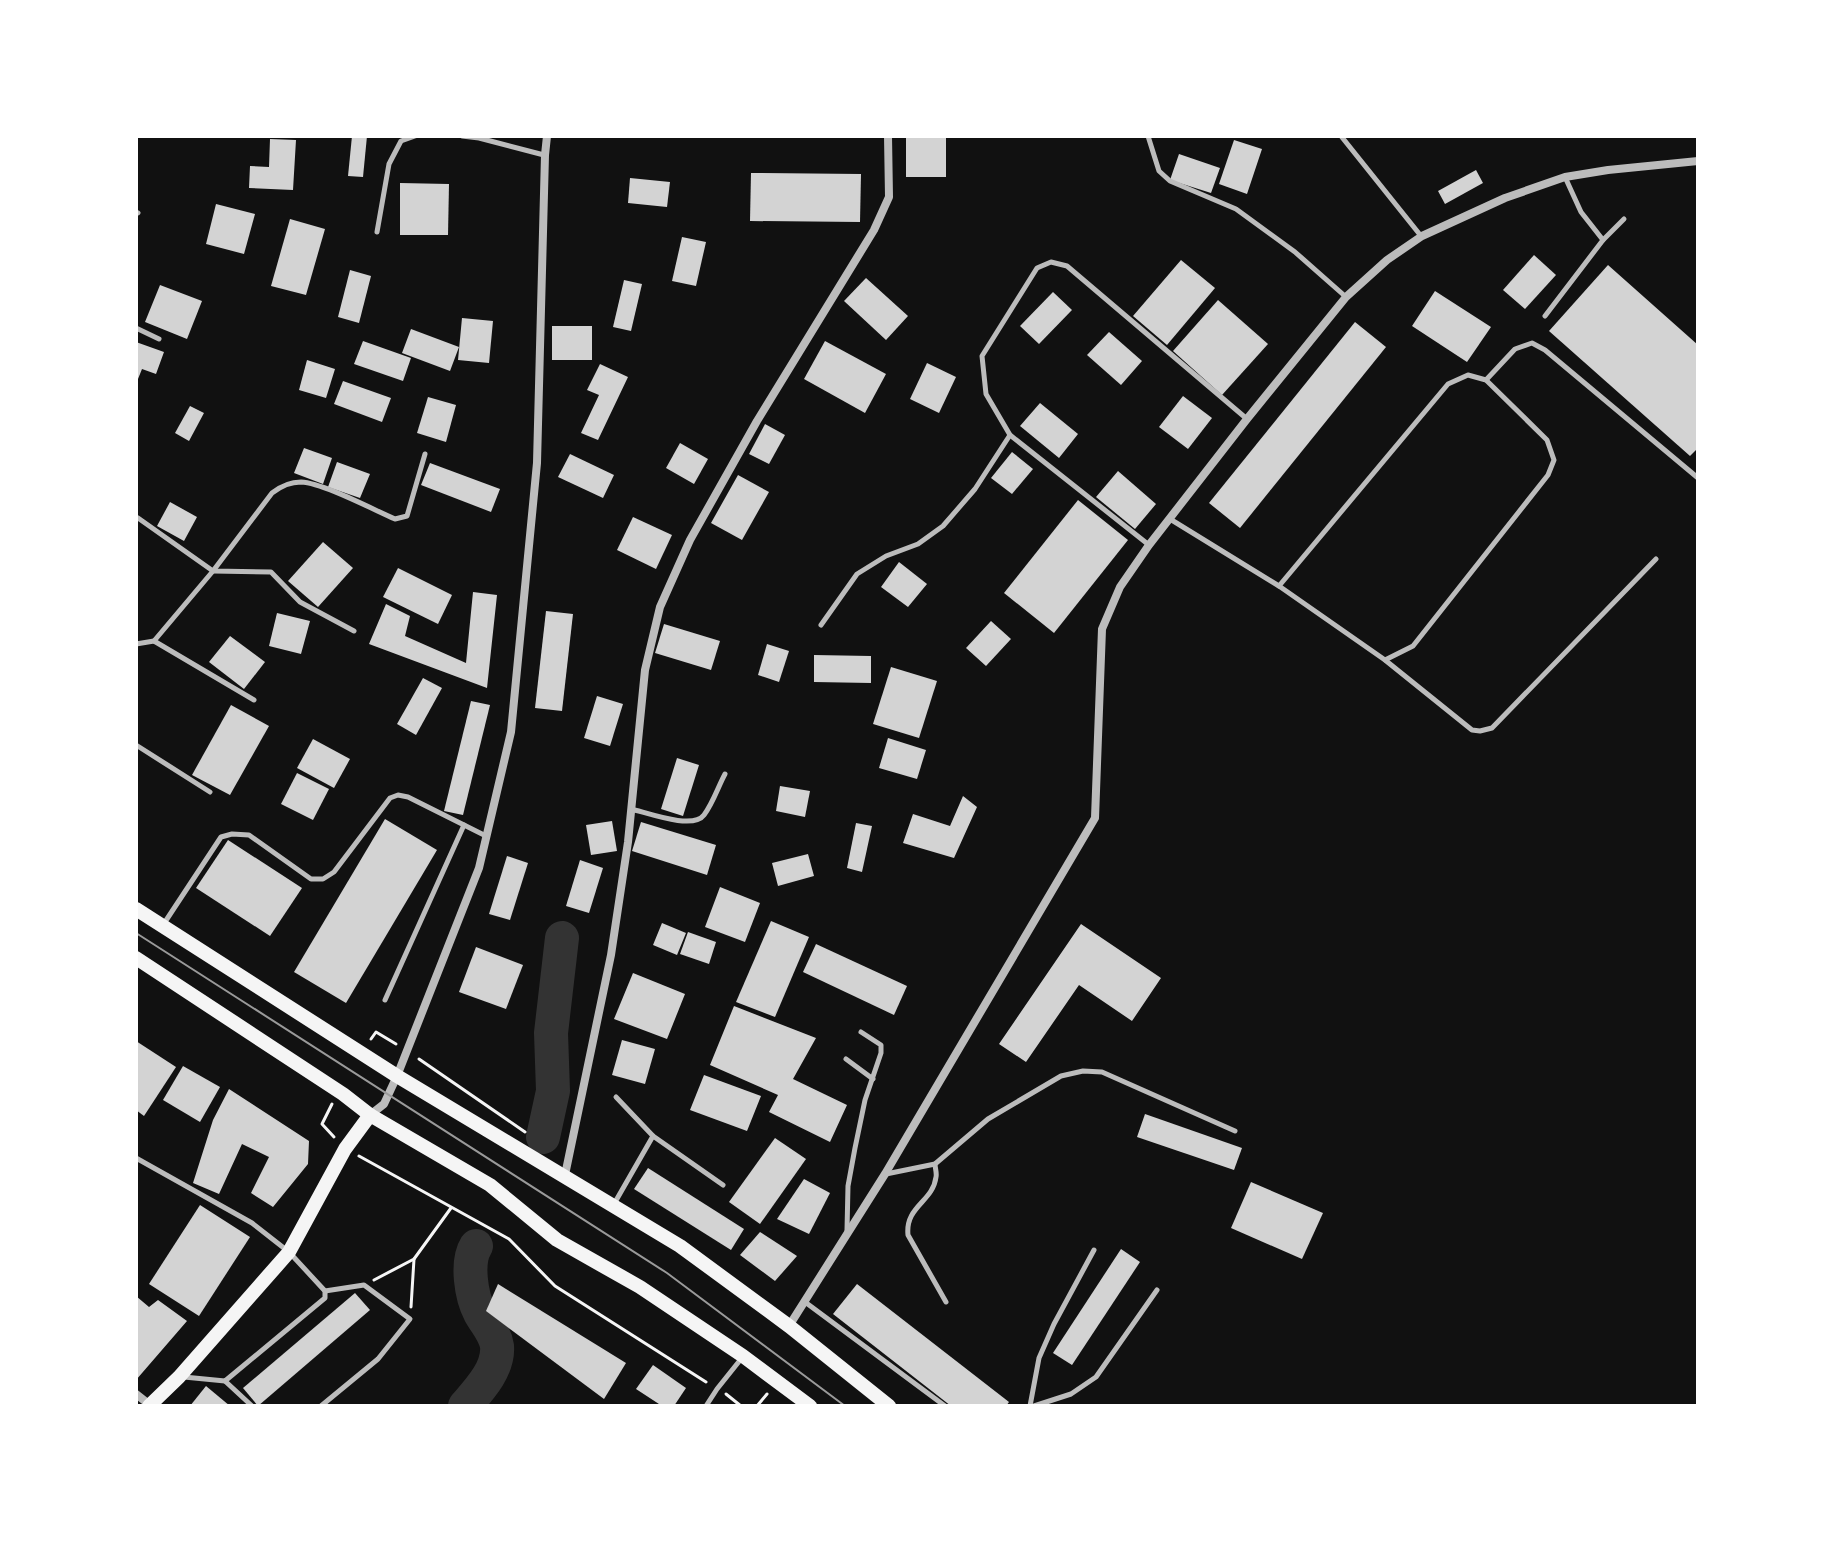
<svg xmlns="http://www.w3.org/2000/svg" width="1834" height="1542" viewBox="0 0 1834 1542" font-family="Overpass,sans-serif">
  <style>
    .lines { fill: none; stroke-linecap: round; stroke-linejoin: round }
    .river { stroke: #333; stroke-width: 34 }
    .building { fill: #d3d3d3 }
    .path { stroke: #f5f5f5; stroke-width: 3 }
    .service { stroke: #bcbcbc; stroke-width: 5 }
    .minor { stroke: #bcbcbc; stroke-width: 8 }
    .secondary { stroke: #f5f5f5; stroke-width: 14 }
    .primary { stroke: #f5f5f5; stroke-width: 14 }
    .tram { stroke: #9a9a9a; stroke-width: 2 }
  </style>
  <rect width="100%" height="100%" fill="#111"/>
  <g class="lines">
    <g class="river">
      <path d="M543,1137L553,1091L551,1033L562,938"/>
      <path d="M465,1406C479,1390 499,1369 497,1346C495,1333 486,1324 480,1313C471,1296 466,1262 476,1246"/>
    </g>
  </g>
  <g class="building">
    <path d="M352,136H367L363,177L348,176Z"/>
    <rect x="906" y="138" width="40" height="39"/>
    <path d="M270,139L296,140L293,190L249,188L250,166L269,167Z"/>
    <path d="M1234,140L1262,149L1247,194L1219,184Z"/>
    <path d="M1179,154L1220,168L1211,193L1170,180Z"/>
    <path d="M1476,170L1483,183L1445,204L1438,191Z"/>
    <path d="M751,173L861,174L860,222L750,221Z"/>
    <path d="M630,178L670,182L667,207L628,203Z"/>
    <path d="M400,183L449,184L448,235H400Z"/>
    <path d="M216,204L255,214L244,254L206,244Z"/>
    <path d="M290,219L325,229L306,295L271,286Z"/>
    <path d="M682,237L706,242L696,286L672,281Z"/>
    <path d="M1534,255L1556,275L1525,309L1503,290Z"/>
    <path d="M1181,260L1215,288L1167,345L1133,316Z"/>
    <path d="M1608,265L1698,345V448L1690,456L1549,331Z"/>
    <path d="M350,270L371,276L359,323L338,317Z"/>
    <path d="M866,278L908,316L886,340L844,301Z"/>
    <path d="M624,280L642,284L631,331L613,327Z"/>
    <path d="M160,285L202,301L187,339L145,322Z"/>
    <path d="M1435,291L1491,327L1467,362L1412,326Z"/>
    <path d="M1053,292L1072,310L1039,344L1020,326Z"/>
    <path d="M1218,300L1268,344L1222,395L1173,351Z"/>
    <path d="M462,318L493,321L489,363L458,360Z"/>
    <path d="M1355,322L1386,347L1240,528L1209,503Z"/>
    <rect x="552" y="326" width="40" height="34"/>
    <path d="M411,329L459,347L450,371L402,353Z"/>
    <path d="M1109,332L1142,361L1121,385L1087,355Z"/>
    <path d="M363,341L411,358L403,381L354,364Z"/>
    <path d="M825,341L886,374L865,413L804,379Z"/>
    <path d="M136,342L164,352L156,374L142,369L136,384Z"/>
    <path d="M307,360L335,369L326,398L299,390Z"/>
    <path d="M927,363L956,377L939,413L910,399Z"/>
    <path d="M600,364L628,377L598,440L581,433L599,395L587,390Z"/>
    <path d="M343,381L391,398L382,422L334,404Z"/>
    <path d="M1183,396L1212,418L1188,449L1159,427Z"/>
    <path d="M428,397L456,405L446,442L417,433Z"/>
    <path d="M1040,403L1078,434L1059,458L1020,426Z"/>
    <path d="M190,406L204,413L189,441L175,433Z"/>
    <path d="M765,424L785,435L769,464L749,454Z"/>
    <path d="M680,443L708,459L694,484L666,468Z"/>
    <path d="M304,448L332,458L323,484L294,473Z"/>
    <path d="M1012,452L1033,469L1012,494L991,478Z"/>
    <path d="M570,454L614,475L603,498L558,477Z"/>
    <path d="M337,462L370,474L360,498L328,487Z"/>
    <path d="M430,463L500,489L491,512L421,485Z"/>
    <path d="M1118,471L1156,504L1135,529L1096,497Z"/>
    <path d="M738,475L769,492L742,540L711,523Z"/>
    <path d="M1078,500L1128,540L1054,633L1004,593Z"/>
    <path d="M170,502L197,517L184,541L157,526Z"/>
    <path d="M633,517L672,535L656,569L617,550Z"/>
    <path d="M323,542L353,568L318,607L288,581Z"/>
    <path d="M899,562L927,584L908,607L881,587Z"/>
    <path d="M398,568L452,595L438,624L383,597Z"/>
    <path d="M473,592L497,595L487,688L369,644L386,604L410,616L405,636L466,663Z"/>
    <path d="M546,611L573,614L562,711L535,708Z"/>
    <path d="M277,613L310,621L301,654L269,646Z"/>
    <path d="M991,621L1011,639L986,666L966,648Z"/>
    <path d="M664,624L720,641L711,670L655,653Z"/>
    <path d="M230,636L265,662L244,689L209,662Z"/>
    <path d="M767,644L789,651L779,682L758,675Z"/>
    <path d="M814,655L871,656V683L814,682Z"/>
    <path d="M891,667L937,681L919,738L873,724Z"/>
    <path d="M423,678L442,688L416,735L397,724Z"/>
    <path d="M597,696L623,704L610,746L584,738Z"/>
    <path d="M471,701L490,705L463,815L444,811Z"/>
    <path d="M231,705L269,726L230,795L192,775Z"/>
    <path d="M888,738L926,750L917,779L879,768Z"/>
    <path d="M313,739L350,759L334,788L297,768Z"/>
    <path d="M677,758L699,765L683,816L661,809Z"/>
    <path d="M297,773L329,789L313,820L281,804Z"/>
    <path d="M780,786L810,791L805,817L776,811Z"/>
    <path d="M963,796L977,807L954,858L903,843L913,814L950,826Z"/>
    <path d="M385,819L437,850L346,1003L294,972Z"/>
    <path d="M612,821L617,851L591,855L586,825Z"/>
    <path d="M641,822L716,845L707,875L632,851Z"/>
    <path d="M856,823L872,826L862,872L847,868Z"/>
    <path d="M228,840L302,888L270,936L196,888Z"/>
    <path d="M808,854L814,876L778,886L772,863Z"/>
    <path d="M507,856L528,863L510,920L489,914Z"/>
    <path d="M580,860L603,868L589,913L566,906Z"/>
    <path d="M720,887L760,903L745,942L705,927Z"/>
    <path d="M771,921L809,937L775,1017L736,1002Z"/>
    <path d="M662,923L686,933L677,955L653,945Z"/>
    <path d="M1081,924L1161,978L1132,1021L1079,985L1026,1062L999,1044Z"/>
    <path d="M688,932L716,942L709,964L680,954Z"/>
    <path d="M816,944L907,986L894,1015L803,972Z"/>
    <path d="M476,947L523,965L506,1009L459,992Z"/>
    <path d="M633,973L685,994L667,1039L614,1019Z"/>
    <path d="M734,1006L816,1038L793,1079L847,1105L830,1142L769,1112L778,1095L710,1065Z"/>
    <path d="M622,1040L655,1049L645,1084L612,1075Z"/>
    <path d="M136,1041L176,1067L144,1116L136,1110Z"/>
    <path d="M183,1066L220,1087L200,1122L163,1100Z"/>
    <path d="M704,1075L761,1096L747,1131L690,1110Z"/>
    <path d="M229,1089L309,1141L308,1164L273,1207L251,1193L269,1157L242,1144L219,1194L193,1183L213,1120Z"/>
    <path d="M1145,1114L1242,1148L1234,1170L1137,1137Z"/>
    <path d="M775,1138L806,1159L760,1224L729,1202Z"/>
    <path d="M648,1168L744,1229L731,1250L634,1189Z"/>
    <path d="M804,1179L830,1193L809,1234L777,1219Z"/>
    <path d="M1251,1182L1323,1213L1302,1259L1231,1228Z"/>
    <path d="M200,1205L250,1237L199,1316L149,1284Z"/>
    <path d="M760,1232L797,1256L775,1281L740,1255Z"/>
    <path d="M1121,1249L1140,1262L1072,1365L1053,1353Z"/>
    <path d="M498,1284L626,1363L604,1399L486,1311Z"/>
    <path d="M857,1284L1009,1402L1006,1406H951L833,1314Z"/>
    <path d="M355,1293L370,1310L258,1406L243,1388Z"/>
    <path d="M136,1296L149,1307L158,1300L187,1321L136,1380Z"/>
    <path d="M653,1365L686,1388L674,1406H662L636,1389Z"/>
    <path d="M206,1386L230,1406H190Z"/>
  </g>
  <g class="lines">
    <g class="path">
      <path d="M371,1039L376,1032L396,1044"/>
      <path d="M419,1059L525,1132"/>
      <path d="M332,1104L322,1124L334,1137"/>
      <path d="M359,1156L509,1239L555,1286L706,1382"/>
      <path d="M374,1280L414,1259L451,1208"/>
      <path d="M411,1307L414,1259"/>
      <path d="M726,1394L741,1406"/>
      <path d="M757,1406L767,1394"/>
    </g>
    <g class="service">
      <path d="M462,136L479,138L544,155"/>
      <path d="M1148,136L1159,171L1170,181L1236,209L1295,252L1346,297"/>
      <path d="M1341,136L1421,236"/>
      <path d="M136,212L138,213"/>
      <path d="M377,232L389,164L401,141L415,136"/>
      <path d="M1603,240L1624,219"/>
      <path d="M1545,316L1603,240L1581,212L1565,177"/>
      <path d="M136,328L159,339"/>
      <path d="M1486,380L1515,349L1532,343L1545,350L1698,478"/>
      <path d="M138,518L213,571L271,572L300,602L354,631"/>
      <path d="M1170,519L1279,586L1385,660L1472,730L1480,731L1492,728L1656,559"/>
      <path d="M1149,545L1010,435L986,394L982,356L1037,268L1051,262L1067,266L1247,419"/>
      <path d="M1279,586L1448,384L1468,375L1486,380L1547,440L1554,460L1548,475L1413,646L1385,660"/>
      <path d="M821,625L857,574L886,556L918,544L943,526L975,489L1010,435"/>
      <path d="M154,641L213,571L272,493C281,486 289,482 301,482C323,483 372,509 395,519L407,516L425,454"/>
      <path d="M136,644L154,641L254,700"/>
      <path d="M136,745L210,792"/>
      <path d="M631,809C648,813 693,830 704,815C713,803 718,787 725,774"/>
      <path d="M163,925L221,837L232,834L249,835L311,879H323L334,872L390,798L398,795L408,797L486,836"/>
      <path d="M385,1000L464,825"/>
      <path d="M846,1059L873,1079"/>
      <path d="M616,1097L653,1136"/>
      <path d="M136,1158L252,1223L289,1252L325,1291V1298L225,1381L184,1377"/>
      <path d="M935,1164C935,1168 937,1173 936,1177C933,1202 905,1206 908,1235L946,1302"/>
      <path d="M886,1174L935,1164L988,1119L1061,1076L1083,1071L1102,1072L1235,1131"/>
      <path d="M614,1204L653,1136L723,1185"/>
      <path d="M847,1230L848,1186L855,1148L865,1100L881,1053V1045L861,1032"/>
      <path d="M805,1302L945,1406"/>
      <path d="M225,1381L252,1406"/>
      <path d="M321,1406L378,1359L410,1319L364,1285L325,1291"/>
      <path d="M706,1406L717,1389L741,1359"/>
      <path d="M1030,1406L1039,1358L1054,1324L1094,1250"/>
      <path d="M1034,1406L1071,1394L1096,1377L1157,1290"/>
    </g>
    <g class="minor">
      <path d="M370,1115L384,1104L397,1076L479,868L511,732L537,463L545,155L547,136"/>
      <path d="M565,1175L611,955L628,842L645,670L660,607L690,540L757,421L874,230L889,197L888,136"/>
      <path d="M789,1326L885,1174L1095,818L1102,629L1120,587L1149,545L1247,419L1346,297L1387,260L1422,236L1505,198L1565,177L1608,170L1698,161"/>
      <path d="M136,1394L150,1405"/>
    </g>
    <path class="secondary" d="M149,1406L179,1377L289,1252L345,1149L370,1115"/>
    <g class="primary">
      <path d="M136,909L397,1076L680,1246L789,1326L889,1406"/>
      <path d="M136,958L343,1094L370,1115L490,1185L557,1240L640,1287L743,1356L810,1406"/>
    </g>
    <path class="tram" d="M136,933L667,1273L845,1406"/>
  </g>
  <rect width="1834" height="1542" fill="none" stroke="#ffffff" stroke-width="276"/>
</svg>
